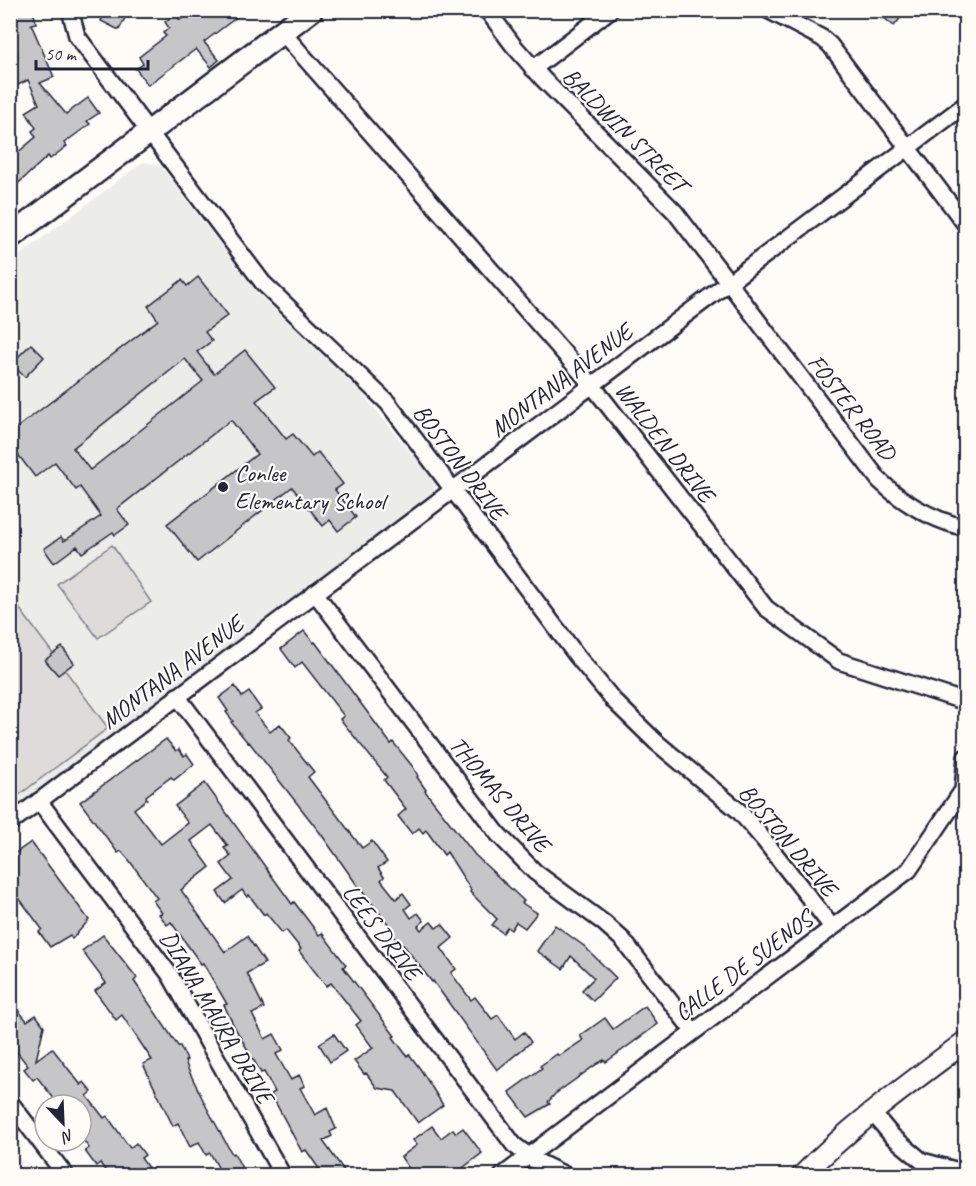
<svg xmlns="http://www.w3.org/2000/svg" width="976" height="1186" viewBox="0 0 976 1186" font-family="Caveat,sans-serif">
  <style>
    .built { fill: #ecece9 }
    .green { fill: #dddcdb; stroke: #807f8b; stroke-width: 1.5 }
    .building { fill: #c6c6c8; stroke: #22223b; stroke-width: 1.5; fill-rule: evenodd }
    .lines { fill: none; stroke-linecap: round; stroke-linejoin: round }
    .minor-casing { stroke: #22223b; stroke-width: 20 }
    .tertiary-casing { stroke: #22223b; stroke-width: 24 }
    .secondary-casing { stroke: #22223b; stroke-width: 27 }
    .minor { stroke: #fdfcf7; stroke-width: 15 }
    .tertiary { stroke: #fdfcf7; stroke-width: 20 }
    .secondary { stroke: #fdfcf7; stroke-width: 22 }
    .poi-dot { fill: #22223b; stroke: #fdfcf7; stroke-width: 2 }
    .labels { text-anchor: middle; stroke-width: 4.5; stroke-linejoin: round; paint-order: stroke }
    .street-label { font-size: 24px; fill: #22223b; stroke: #fdfcf7 }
    .poi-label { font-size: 24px; fill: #22223b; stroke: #fdfcf7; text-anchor: start }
  </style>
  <rect width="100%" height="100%" fill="#fdfcf7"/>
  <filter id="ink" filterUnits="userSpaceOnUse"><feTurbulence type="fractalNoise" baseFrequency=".0167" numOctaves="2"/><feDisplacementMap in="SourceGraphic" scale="12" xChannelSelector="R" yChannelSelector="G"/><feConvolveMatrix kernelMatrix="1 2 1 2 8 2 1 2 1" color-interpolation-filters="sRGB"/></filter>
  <g filter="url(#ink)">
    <path class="built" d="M143,162L160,165L257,293L360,391L436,483L434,492L11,811V262Z"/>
    <g class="green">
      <path d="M112,545L151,602L98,638L57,584Z"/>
      <path d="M11,597L108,728L11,801Z"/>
    </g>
    <g class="building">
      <path d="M10,10H33L36,23L31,24L54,77L40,83L66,114L88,98L99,113L87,121L90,124L64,143L67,146L50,159L48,156L10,191V159L36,137L32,131L36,128L26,112L39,104L28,80L16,86L10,73V61L18,57L10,24Z"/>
      <path d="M106,10H129L119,30L101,21Z"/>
      <path d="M192,10H246L204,42L219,60L211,67L196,49L148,85L136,69L143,64L139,57L166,36L163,33L169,28L165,22L175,14L180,20Z"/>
      <path d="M874,10H907L894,26Z"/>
      <path d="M198,277L228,315L205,332L212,341L197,352L214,374L245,350L275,387L256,401L286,439L293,434L312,457L318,452L343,484L335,490L356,517L338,531L330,520L323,526L292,487L197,562L167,524L257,454L231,420L117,509L129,525L115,535L113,532L82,553L77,546L54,563L44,549L61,537L64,541L101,516L80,487L76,490L55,462L35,477L10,444V433L158,320L148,306L182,280L187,286ZM185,359L203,381L90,470L73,448Z"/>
      <path d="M31,344L44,357L25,377L11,364Z"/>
      <path d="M304,631L314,643L315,642L391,744L393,742L413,767L418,776L417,777L426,790L425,791L475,855L524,901L522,903L537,913L525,928L516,922L511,930L507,927L503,933L492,925L497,919L470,892L471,890L447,852L444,855L426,830L423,833L419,828L412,834L398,816L406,809L384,780L387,777L340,719L344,716L302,662L295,668L281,649Z"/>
      <path d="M62,647L74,663L58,675L45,660Z"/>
      <path d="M235,686L242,697L249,692L261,709L255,713L270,732L280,724L291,738L289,740L314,772L308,777L362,848L372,841L387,862L378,868L384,877L381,880L396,899L403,893L411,904L405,909L411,918L418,913L424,921L418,926L421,930L431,922L436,928L442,924L453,938L441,948L456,969L451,973L471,1000L475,997L492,1019L498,1015L515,1039L524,1032L531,1042L497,1070L433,981L432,982L405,947L399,941L398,942L391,933L394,931L357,885L321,834L249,742L248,743L231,722L233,721L226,712L228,711L219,698Z"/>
      <path d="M166,739L176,751L179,749L184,756L187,754L194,764L174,780L171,777L146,796L147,799L134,809L161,844L188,823L175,806L205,783L292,904L294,902L319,935L322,933L346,965L343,967L395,1036L393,1037L407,1056L409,1054L421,1070L443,1105L418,1123L395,1091L377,1088L366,1073L364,1074L354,1061L373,1048L356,1025L361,1021L331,983L326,986L299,951L301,949L286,930L282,933L266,913L264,915L249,895L247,897L242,890L225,903L217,892L233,880L221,864L231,856L224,848L228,846L212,825L191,841L210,867L181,890L225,952L247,936L265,963L247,973L264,1008L252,1014L265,1039L274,1034L283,1050L276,1054L291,1080L299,1075L305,1086L300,1088L315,1115L327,1108L336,1129L330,1132L332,1136L323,1141L348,1176H324L306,1150L302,1152L271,1094L275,1092L264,1072L261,1073L235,1028L224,1005L227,1004L203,963L201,964L171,922L167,925L159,914L162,913L153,901L157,898L129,860L121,851L118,853L80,802Z"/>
      <path d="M31,842L89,920L72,939L70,935L50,947L39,932L42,929L10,886V857Z"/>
      <path d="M555,925L584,946L616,978L593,1001L582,990L594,978L571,956L563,969L537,951Z"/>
      <path d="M103,935L137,978L134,981L178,1046H180L187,1060L185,1061L188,1069L207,1108L232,1154L234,1153L246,1176H223L210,1153L206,1155L199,1142L190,1147L178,1123L173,1126L143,1064L152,1060L122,1015L116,1020L95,991L106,983L82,951Z"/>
      <path d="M10,1000L27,1021L36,1015L44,1026L36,1060L52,1048L81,1085L84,1082L92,1092L87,1096L104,1118L107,1116L130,1148L136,1143L145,1155L141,1158L154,1176H109L100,1163L96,1166L85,1151L89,1148L81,1137V1134L87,1130L81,1122V1105H59L37,1077L33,1080L24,1069L28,1066L10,1043Z"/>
      <path d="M645,1006L658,1024L606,1062L604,1060L597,1064L555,1094L548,1102L550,1104L528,1117L509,1092L542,1068L540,1066L557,1054L559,1056L583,1040L580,1036L605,1018L613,1029Z"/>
      <path d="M334,1034L346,1051L330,1062L319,1044Z"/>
      <path d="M432,1126L441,1138L453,1129L456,1133L463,1128L482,1153L459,1171L457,1168L447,1176H414L401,1157L417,1145L413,1140Z"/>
    </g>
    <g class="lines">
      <g class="minor-casing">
        <g id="minor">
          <path d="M70,10L77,36L263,283L388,403L577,656L614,701L656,742L739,811L764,840L832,927"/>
          <path d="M487,10L513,45L543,79L675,212L879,480C903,503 933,520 966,528"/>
          <path d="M768,10L822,38L830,45L966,225"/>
          <path d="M282,32L592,385L766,608L839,661L966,702"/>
          <path d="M533,69L610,10"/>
          <path d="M315,593L498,834L535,872L604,923L623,940L693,1031"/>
          <path d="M177,696L514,1145L534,1160L567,1176"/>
          <path d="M39,801L170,975L283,1176"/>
          <path d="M10,823L966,104"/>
          <path d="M10,1102L66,1176"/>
          <path d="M872,1112L892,1136L922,1161L966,1173"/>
          <path d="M502,1176L909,870L963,790L966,757"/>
        </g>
      </g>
      <g class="tertiary-casing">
        <path id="tertiary" d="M802,1176C851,1125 909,1084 966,1041"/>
      </g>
      <g class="secondary-casing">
        <path id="secondary" d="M10,237L311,10"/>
      </g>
      <use href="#minor" class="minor"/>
      <use href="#tertiary" class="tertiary"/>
      <use href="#secondary" class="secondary"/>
    </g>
  </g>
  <circle class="poi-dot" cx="223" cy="487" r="6"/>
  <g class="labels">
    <g class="street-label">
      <text transform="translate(625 130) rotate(45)" y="8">BALDWIN STREET</text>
      <text transform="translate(561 380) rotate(-37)" y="8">MONTANA AVENUE</text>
      <text transform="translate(852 407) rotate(52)" y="8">FOSTER ROAD</text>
      <text transform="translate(665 442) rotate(52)" y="8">WALDEN DRIVE</text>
      <text transform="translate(460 462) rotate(53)" y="8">BOSTON DRIVE</text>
      <text transform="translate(172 672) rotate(-37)" y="8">MONTANA AVENUE</text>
      <text transform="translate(500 794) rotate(50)" y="8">THOMAS DRIVE</text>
      <text transform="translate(788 840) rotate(50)" y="8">BOSTON DRIVE</text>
      <text transform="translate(382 932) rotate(53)" y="8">LEES DRIVE</text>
      <text transform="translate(743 966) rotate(-37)" y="8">CALLE DE SUENOS</text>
      <text transform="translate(217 1017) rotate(59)" y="8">DIANA MAURA DRIVE</text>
    </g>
    <g class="poi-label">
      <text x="235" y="481">Conlee<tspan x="235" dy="28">Elementary School</tspan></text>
    </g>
  </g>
  <rect width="976" height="1186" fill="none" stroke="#fdfcf7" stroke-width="36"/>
  <rect x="18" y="18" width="940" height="1150" fill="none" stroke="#22223b" stroke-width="2" filter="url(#ink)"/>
  <g transform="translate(63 1123) rotate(157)"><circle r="28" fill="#fdfcf7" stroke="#a5a5ac" stroke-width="1.5"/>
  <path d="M0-4.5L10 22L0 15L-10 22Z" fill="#22223b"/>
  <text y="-9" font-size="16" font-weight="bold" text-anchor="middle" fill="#22223b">N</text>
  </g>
  <path d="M36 60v9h112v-9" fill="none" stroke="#22223b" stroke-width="3"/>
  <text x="45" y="60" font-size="18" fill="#22223b" stroke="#fdfcf7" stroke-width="4.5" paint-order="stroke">50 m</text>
</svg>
